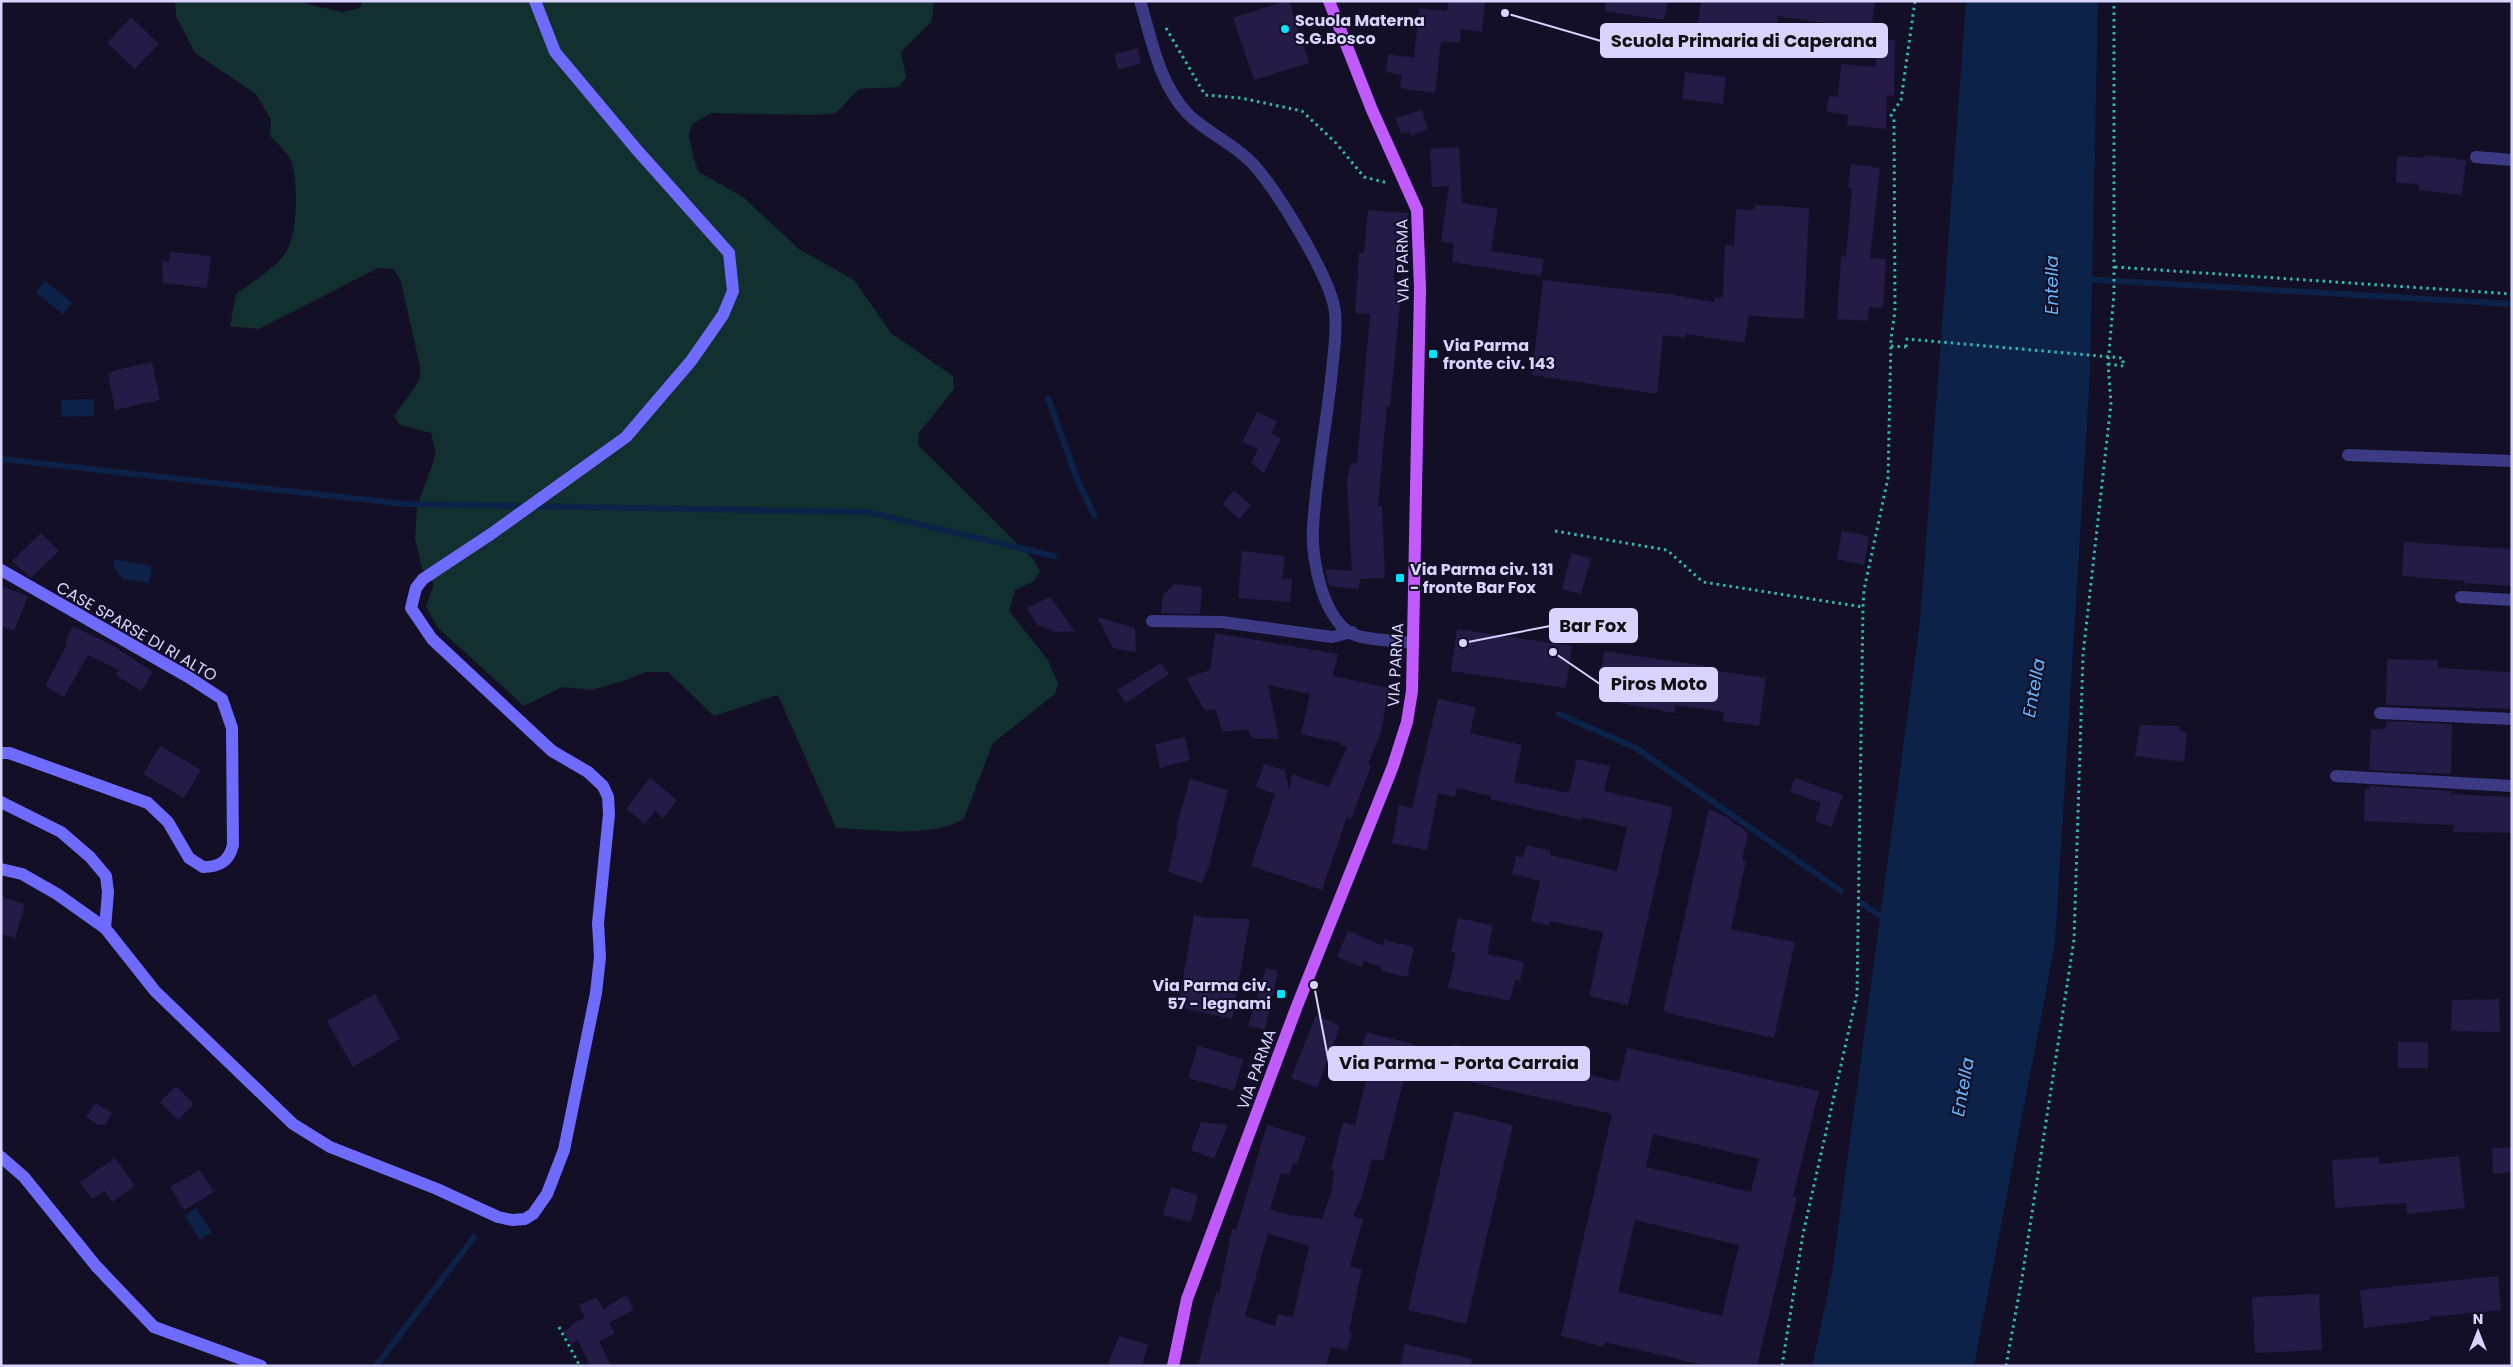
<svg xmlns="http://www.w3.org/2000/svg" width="2513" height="1367" viewBox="0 0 2513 1367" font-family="Poppins,sans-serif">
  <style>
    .green { fill: #12302f }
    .water { fill: #0c2248 }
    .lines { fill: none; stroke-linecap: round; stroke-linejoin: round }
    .stream { stroke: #0c2248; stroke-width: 6 }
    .building { fill: #241b47; fill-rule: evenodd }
    .path { stroke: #2fb8b0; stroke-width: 3; stroke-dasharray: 2.5 4; stroke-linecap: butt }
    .street { stroke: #3d3a85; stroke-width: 12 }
    .secondary { stroke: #6f6bff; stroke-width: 12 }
    .primary { stroke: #c25bff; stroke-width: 12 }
    .path-bridge { stroke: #2fb8b0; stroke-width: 3; stroke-dasharray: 2.5 4; stroke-linecap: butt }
    .poi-dot { fill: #00e5ff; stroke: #130f26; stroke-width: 2 }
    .labels { text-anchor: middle; stroke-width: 4; stroke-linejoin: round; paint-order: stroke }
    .poi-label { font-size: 16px; font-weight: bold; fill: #d9d4ff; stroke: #130f26; text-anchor: start }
    .street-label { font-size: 16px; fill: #d9d4ff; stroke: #130f26 }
    .water-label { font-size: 18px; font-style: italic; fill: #62b6ff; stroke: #130f26 }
    .leader { fill: none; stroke: #d9d4ff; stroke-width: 2 }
    .callout-dot { fill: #d9d4ff; stroke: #130f26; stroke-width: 2 }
    .callout { fill: #d9d4ff; stroke: #d9d4ff; stroke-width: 2 }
    .callout-label { font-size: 18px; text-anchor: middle; font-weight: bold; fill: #111 }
  </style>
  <rect width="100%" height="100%" fill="#130f26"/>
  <path class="green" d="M175,1H305L306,4L343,12L360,8L363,1H934L932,21L901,52L906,77L899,87L859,89L836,113L816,115L711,113L692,124L689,135L694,160L699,172L743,197L799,249L854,280L891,333L953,376L954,389L919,433L918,445L1034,560L1040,571L1034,581L1015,590L1009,611L1048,660L1058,684L1055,694L993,743L964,818C937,839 870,829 836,828L778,695L714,716L668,672H646L626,680L592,690L562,687L524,706L438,628L426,607L434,584L422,568L415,539L417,507L436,454L431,433L400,425L394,416L415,387L420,377V366L401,282L394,269L378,268L259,329L230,326L236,294C252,282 274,270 286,252C298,235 299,178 290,159C286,151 276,142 270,136L271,120L256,94L195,53L176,16Z"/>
  <g class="water">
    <path d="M1966,1H2098L2090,373L2055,944L1974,1366H1812L1832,1273L1920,622Z"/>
    <path d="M45,281L72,302L63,314L36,293Z"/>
    <path d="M94,399V416L62,417L61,400Z"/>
    <path d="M114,559L152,566L149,583L123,579L114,567Z"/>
    <path d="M196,1208L212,1232L200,1240L185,1216Z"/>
  </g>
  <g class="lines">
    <g class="stream">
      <path d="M2084,279L2512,304"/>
      <path d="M1048,398L1077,479L1094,515"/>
      <path d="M1,459L405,504L867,512L1054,556"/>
      <path d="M1559,714L1636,748L1841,891"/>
      <path d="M1861,903L1885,919"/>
      <path d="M376,1366L474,1237"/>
    </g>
  </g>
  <g class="building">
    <path d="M1285,1H1289L1309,63L1254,80L1233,18Z"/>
    <path d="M1448,1H1485L1482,32L1461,29L1460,43L1441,41L1435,93L1400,88L1402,75L1386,72L1388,54L1414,58L1419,8L1447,11Z"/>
    <path d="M1606,1H1668L1664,20L1605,11Z"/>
    <path d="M1701,1H1875L1871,30L1778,16L1775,38L1697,27Z"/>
    <path d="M131,17L159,44L135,69L107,43Z"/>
    <path d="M1876,40H1895L1894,96L1887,95L1886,129L1847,125L1848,115L1826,112L1829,96L1838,97L1841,64L1876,67Z"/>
    <path d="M1138,48L1141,64L1118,69L1114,54Z"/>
    <path d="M1685,72L1726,77L1723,104L1682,99Z"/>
    <path d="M1422,110L1428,129L1411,136L1409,132L1401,134L1395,118Z"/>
    <path d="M1459,147L1462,203L1498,209L1491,251L1544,259L1541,276L1452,262L1454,243L1441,242L1449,186L1432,187L1430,149Z"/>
    <path d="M2424,155L2466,160L2462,195L2419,190V184L2396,183L2397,156L2423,158Z"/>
    <path d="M1851,164L1880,168L1870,258L1886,259L1883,308L1869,307L1868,321L1837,319L1841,256L1846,257L1852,189L1848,188Z"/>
    <path d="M1755,205L1809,208L1804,319L1749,316L1744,343L1686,334L1685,338L1663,335L1657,394L1532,375L1543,280L1668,294L1714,302L1715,297L1723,298L1725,245L1734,246L1736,209L1755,210Z"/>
    <path d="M1368,210L1408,213L1405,245L1397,244L1394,280L1402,282L1390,406H1387L1378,506H1382L1385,578L1360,579L1359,589L1329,586L1326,573V569L1352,571L1347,480L1351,463H1357L1370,314L1355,313L1359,253H1364Z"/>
    <path d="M170,252L211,256L207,288L163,283L162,261L169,262Z"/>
    <path d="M152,362L160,400L115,410L108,374L116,370Z"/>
    <path d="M1257,412L1277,421L1271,434L1281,439L1264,473L1251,463L1258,449L1242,442Z"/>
    <path d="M1234,491L1251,505L1239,519L1222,504Z"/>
    <path d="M1842,531L1869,536L1864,565L1837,559Z"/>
    <path d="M41,533L59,551L31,578L12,561Z"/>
    <path d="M2404,542L2512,549V586L2464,583V581L2402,576Z"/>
    <path d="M1242,551L1285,556L1282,578L1292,579L1290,602L1238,598Z"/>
    <path d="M1571,553L1591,558L1581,594L1562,589Z"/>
    <path d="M1174,584L1202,587L1200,614L1161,613L1163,595Z"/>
    <path d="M1,586L28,596L14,631L1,626Z"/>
    <path d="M1050,597L1075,631L1056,632L1038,625L1026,608Z"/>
    <path d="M1097,617L1135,628L1136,652L1113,648Z"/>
    <path d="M73,626L112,645L153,672L141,691L116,675L119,670L88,655L64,697L45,686L67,645L65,643Z"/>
    <path d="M1457,629L1572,646L1566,688L1451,671Z"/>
    <path d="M1215,633L1338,654L1333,676L1389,688L1381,732L1368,764L1371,766L1351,819L1347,817L1322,890L1251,866L1275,794L1256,787L1264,764L1283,770L1284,766L1289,790L1292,774L1329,787L1347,747L1341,745V743L1301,734L1310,694L1268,685L1279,739L1251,738L1248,729L1223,732L1215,709L1205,711L1186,678L1210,670Z"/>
    <path d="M1604,651L1706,666V669L1766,678L1759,726L1723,721L1724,712L1675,705L1674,713L1598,699Z"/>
    <path d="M2387,659L2438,660V668L2512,672L2511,709L2386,705Z"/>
    <path d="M1161,663L1169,674L1126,703L1117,690Z"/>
    <path d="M1438,699L1476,707L1470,733L1522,745L1514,782L1569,793L1577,759L1610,766L1604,791L1673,807L1628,1005L1589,996L1603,932L1550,921L1549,925L1531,921L1540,881L1512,874L1516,856L1523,858L1526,845L1551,851L1550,855L1617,871L1627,827L1582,817L1581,820L1490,799L1491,796L1457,788L1455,797L1438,793L1427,850L1392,843L1399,805L1412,808Z"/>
    <path d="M2386,721L2452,724L2451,774L2369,770L2371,729H2386Z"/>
    <path d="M2140,725L2179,726V730L2187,733L2184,762L2135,756Z"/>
    <path d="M1185,737L1190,760L1160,768L1155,744Z"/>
    <path d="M160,746L201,770L184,798L143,774Z"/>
    <path d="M650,778L677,800L663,818L655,811L645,824L626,809Z"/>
    <path d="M1795,778L1843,795L1831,827L1815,821L1821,803L1790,792Z"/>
    <path d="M1190,779L1228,790L1209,866L1202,883L1168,872L1178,828H1176Z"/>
    <path d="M2369,786L2451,791L2450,794L2512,797V833L2453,832L2454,825L2364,821L2365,789H2369Z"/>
    <path d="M1709,809L1726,817L1748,833L1742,860L1746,861L1731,929L1795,942L1774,1038L1663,1012Z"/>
    <path d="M1,897L25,904L15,938L1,934Z"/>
    <path d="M1194,915L1208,918L1250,919L1232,1019L1178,1007Z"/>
    <path d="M1458,918L1493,925L1487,954L1524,962L1520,981L1515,980L1510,1001L1448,988L1456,953L1451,952Z"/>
    <path d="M1348,931L1383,946L1384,940L1414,947L1407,977L1381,971L1382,967L1364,961L1361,967L1337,957Z"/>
    <path d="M1266,968L1278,971L1265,1030L1248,1026Z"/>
    <path d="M375,994L400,1039L353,1067L327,1021Z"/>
    <path d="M2499,999L2500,1032L2451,1031L2452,1000Z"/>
    <path d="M1316,1015L1340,1026L1317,1088L1291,1078Z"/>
    <path d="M1366,1032L1413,1044L1383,1161L1372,1159L1361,1199L1353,1216L1363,1219L1350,1266L1362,1269L1349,1331L1352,1332L1347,1351L1331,1347L1326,1366H1198L1216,1292L1219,1293L1232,1229L1236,1230L1267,1125L1306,1137L1297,1164L1293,1163L1289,1175L1281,1173L1270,1209L1290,1215L1322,1219L1332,1190L1334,1170H1331L1343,1122L1355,1125L1370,1064L1358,1061ZM1268,1233L1309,1246L1293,1317L1278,1314L1275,1326L1245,1316Z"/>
    <rect x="2398" y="1042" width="30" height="26"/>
    <path d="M1453,1044L1619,1082L1627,1048L1819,1091L1793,1197H1797L1757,1366H1707L1605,1342L1604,1347L1561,1336L1612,1114L1445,1076ZM1653,1134L1759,1159L1751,1192L1646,1167ZM1635,1220L1739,1245L1722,1316L1618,1292Z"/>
    <path d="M1198,1046L1243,1059L1234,1091L1188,1078Z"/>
    <path d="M176,1086L194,1104L178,1120L160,1102Z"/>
    <path d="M96,1103L112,1113L105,1125H98L86,1117Z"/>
    <path d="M1454,1111L1513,1125L1466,1324L1408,1310Z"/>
    <path d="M1201,1122L1228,1125L1214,1159L1191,1150Z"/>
    <path d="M2512,1147V1172L2493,1174L2492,1148Z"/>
    <path d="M2459,1156L2465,1208L2407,1214L2406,1203L2335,1208L2332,1160L2379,1157V1164Z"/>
    <path d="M115,1158L135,1186L112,1202L105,1191L92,1199L80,1182Z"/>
    <path d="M200,1170L214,1192L184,1210L170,1187Z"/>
    <path d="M1171,1187L1198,1195L1191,1222L1163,1215Z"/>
    <path d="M2498,1276L2501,1310L2429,1317L2430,1320L2364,1328L2360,1290Z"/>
    <path d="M2319,1294L2322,1350L2255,1353L2252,1297Z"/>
    <path d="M626,1295L634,1310L609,1323L615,1334L599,1341L611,1366H590L578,1340L571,1344L564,1331L571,1327V1325L585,1318L579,1305L597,1297L603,1309Z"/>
    <path d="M1119,1336L1148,1344L1142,1366H1107Z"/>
    <path d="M1405,1344L1472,1359L1471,1366H1400Z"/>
  </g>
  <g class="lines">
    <g class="path">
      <path d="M1166,28L1205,95L1241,98L1302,111L1336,143L1364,177L1388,183"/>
      <path d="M2115,267L2512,294"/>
      <path d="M1891,346L1906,347"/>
      <path d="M2108,364L2123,366"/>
      <path d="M1555,531L1667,550L1703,582L1863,607"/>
      <path d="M559,1327L580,1366"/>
      <path d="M1782,1366L1803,1234L1857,994L1863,607L1864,590L1888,478L1891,339L1895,311L1894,118L1891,115L1901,100L1915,1"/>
      <path d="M2006,1366L2022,1278L2074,940L2083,655L2111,403L2108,364L2114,293V1"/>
    </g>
    <g class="street">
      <path d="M1140,1C1152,40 1159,84 1188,114C1206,132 1232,143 1250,161C1274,184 1332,280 1335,312C1337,331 1334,351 1332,370C1327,423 1316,475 1313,528C1311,559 1323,622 1355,635C1372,641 1395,640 1413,643"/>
      <path d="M2476,157L2512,160"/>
      <path d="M2348,455L2512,461"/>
      <path d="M2461,597L2512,600"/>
      <path d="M1152,621L1222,622L1332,637L1352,632"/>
      <path d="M2380,713L2512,719"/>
      <path d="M2336,776L2512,786"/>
    </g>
    <g class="secondary">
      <path d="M1,570L190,678L222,699L232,728L233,845C229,861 220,867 203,867L189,858L168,822L148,803L9,753H1"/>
      <path d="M1,802L61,832L90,857L106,876L108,892L105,928"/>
      <path d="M1,869L22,874L57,894L105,928L155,991L293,1124L330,1147L437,1189L498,1217L512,1220L525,1219L533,1214L547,1194L564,1150L596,993L600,957L598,923L609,814L608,797L603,786L588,772L552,751L432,639L411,608L416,588L423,579L491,534L626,437L691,361L723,315L733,291L729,253L637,150L555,52L535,1"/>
      <path d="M1,1157L24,1177L96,1266L154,1327L261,1366"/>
    </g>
    <path class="primary" d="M1173,1366L1187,1299L1297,1006L1393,766L1407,722L1412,691L1420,288L1417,210L1372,110L1329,1"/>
    <path class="path-bridge" d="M1906,347L1907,339L2123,358V366"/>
  </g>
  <g class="poi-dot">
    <circle cx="1285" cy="29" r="5"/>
    <rect x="1428" y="349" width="10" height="10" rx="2.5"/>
    <rect x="1395" y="573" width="10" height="10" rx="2.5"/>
    <rect x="1276" y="989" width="10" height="10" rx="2.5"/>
  </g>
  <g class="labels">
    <g class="poi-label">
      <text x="1295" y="26">Scuola Materna<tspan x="1295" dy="18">S.G.Bosco</tspan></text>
      <text x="1443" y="351">Via Parma<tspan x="1443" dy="18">fronte civ. 143</tspan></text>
      <text x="1410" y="575">Via Parma civ. 131<tspan x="1410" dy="18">- fronte Bar Fox</tspan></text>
      <text x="1271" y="991" text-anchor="end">Via Parma civ.<tspan x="1271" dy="18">57 - legnami</tspan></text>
    </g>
    <g class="street-label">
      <text transform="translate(1402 261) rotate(-91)" y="6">VIA PARMA</text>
      <text transform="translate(137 631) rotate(30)" y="6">CASE SPARSE DI RI ALTO</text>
      <text transform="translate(1395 665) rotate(-87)" y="6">VIA PARMA</text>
      <text transform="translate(1256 1069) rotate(-70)" y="6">VIA PARMA</text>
    </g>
    <g class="water-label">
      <text transform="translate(2052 285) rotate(-90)" y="6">Entella</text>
      <text transform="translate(2034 688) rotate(-80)" y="6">Entella</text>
      <text transform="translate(1963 1087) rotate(-80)" y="6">Entella</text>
    </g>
  </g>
  <path class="leader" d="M1505 13L1601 41M1463 643L1550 626M1553 652L1600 684M1314 985L1329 1063"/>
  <g class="callout-dot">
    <circle cx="1505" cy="13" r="5"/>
    <circle cx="1463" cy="643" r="5"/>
    <circle cx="1553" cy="652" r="5"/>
    <circle cx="1314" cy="985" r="5"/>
  </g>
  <g class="callout">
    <rect x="1601" y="24" width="286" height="33" rx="5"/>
    <rect x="1550" y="609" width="87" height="33" rx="5"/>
    <rect x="1600" y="668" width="117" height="33" rx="5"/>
    <rect x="1329" y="1047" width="260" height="33" rx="5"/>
  </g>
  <g class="callout-label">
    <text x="1744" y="47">Scuola Primaria di Caperana</text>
    <text x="1593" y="632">Bar Fox</text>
    <text x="1659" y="690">Piros Moto</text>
    <text x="1459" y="1069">Via Parma - Porta Carraia</text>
  </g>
  <rect width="2513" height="1367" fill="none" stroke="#d9d4ff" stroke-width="5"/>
  <g transform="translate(2478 1332)" stroke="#130f26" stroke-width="4" paint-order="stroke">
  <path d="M0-4L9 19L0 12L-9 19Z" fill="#d9d4ff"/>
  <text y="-8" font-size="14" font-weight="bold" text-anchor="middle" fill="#d9d4ff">N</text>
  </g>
</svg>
